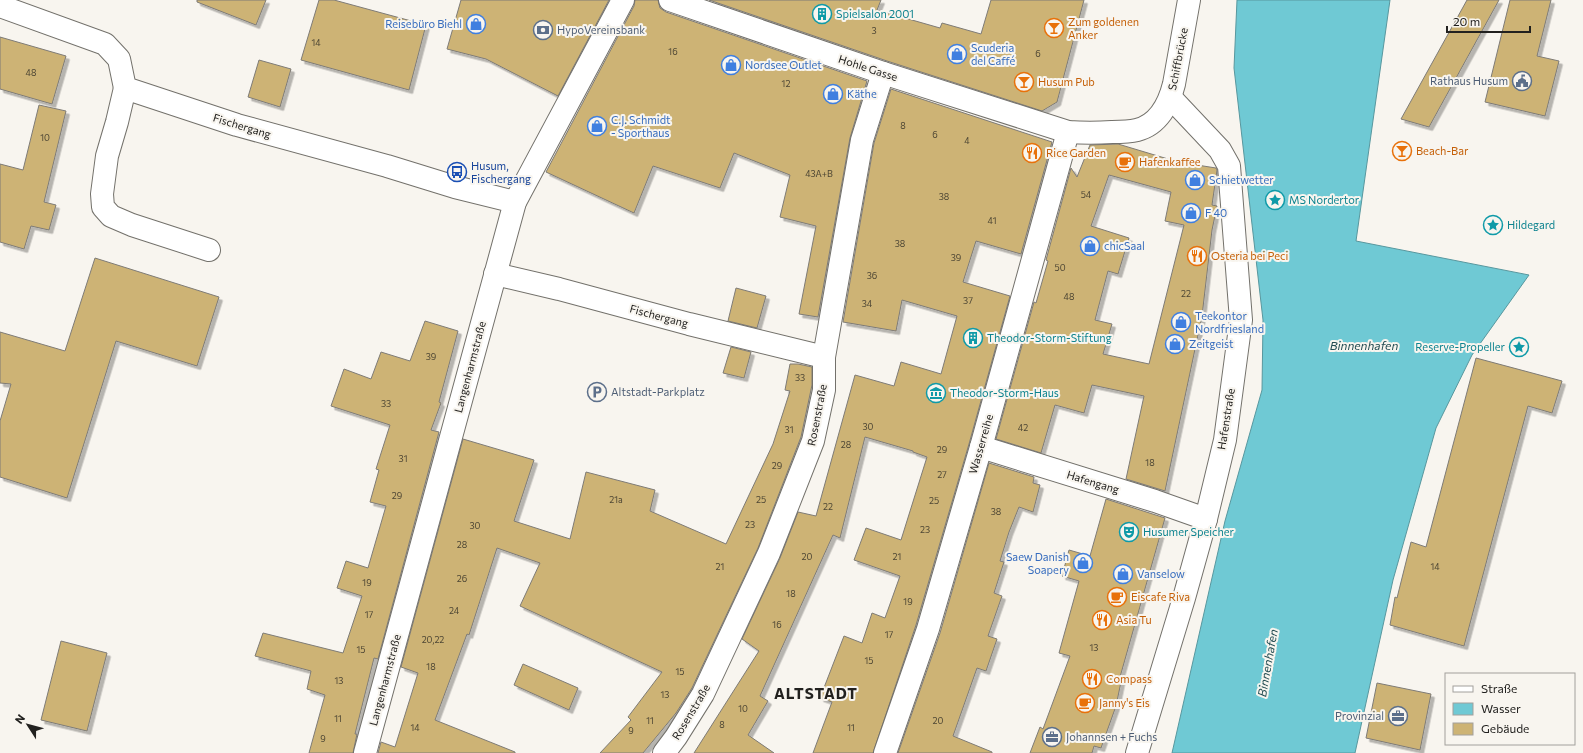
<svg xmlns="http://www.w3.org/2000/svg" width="1583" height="753" viewBox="0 0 1583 753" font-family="Commissioner,sans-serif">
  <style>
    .water { fill: #6fc9d4; stroke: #58979e }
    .building { fill: #cdb374; stroke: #7e7b76; fill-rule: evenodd; filter: url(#shadow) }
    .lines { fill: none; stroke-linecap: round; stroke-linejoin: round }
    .minor-casing { stroke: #73716b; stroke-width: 24 }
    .minor { stroke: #fff; stroke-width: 22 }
    .labels { text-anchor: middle; stroke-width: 4; stroke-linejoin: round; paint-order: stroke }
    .number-label { font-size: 9px; fill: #4d4634 }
    .culture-label { font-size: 11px; fill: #0d838f; stroke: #f8f5ef; text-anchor: start }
    .food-label { font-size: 11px; fill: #c56008; stroke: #f8f5ef; text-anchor: start }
    .shop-label { font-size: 11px; fill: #366cbe; stroke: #f8f5ef; text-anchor: start }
    .service-label { font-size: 11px; fill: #4e5e75; stroke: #f8f5ef; text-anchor: start }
    .street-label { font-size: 11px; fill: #22211f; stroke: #f8f5ef }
    .transit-label { font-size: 11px; fill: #164399; stroke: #f8f5ef; text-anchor: start }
    .water-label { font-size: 12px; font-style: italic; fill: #254e54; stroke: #f8f5ef }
    .district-label { font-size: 15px; font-weight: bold; letter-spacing: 1px; fill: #22211f; stroke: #f8f5ef }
  </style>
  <defs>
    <filter id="shadow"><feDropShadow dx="3.5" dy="3.5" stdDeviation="0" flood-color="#0004"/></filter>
  </defs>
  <rect width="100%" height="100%" fill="#f8f5ef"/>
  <path class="water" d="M1237,0H1390L1356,241L1529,275L1472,355L1436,428L1393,580L1355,753H1172L1225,521L1262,390L1263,320L1234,68Z"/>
  <g class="building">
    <path d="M197,0H266L256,25L197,2Z"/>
    <path d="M319,0H334L426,25L409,90L301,60Z"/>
    <path d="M461,0H609L558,96L486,59L447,49Z"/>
    <path d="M635,0H658L660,8L666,12L867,81L850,138L818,317L799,314L816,226L780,217L790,175L734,153L720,188L653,166L634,213L546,172L634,6Z"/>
    <path d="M709,0H881L877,10L940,28L942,23L981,34L991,0H1084L1057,102L1042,111L887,61Z"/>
    <path d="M1467,0H1499L1429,127L1401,119Z"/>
    <path d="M1510,0H1551L1537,56L1559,61L1545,116L1485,102Z"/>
    <path d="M0,37L66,56L52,104L0,89Z"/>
    <path d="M259,60L291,69L280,107L248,97Z"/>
    <path d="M891,89L1052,142L1021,254L976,241L963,282L1010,296L969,444L916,625L873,753H813L832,702L820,698L844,636L862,643L872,613L885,618L900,576L854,560L866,528L901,540L927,457L913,452V451L865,437L840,538L833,535L760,696L768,701L748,735L774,753H694L759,651L742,639L780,558L798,512L816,516L855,375L894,386L901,362L941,374L957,316L902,300L896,331L843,322L874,143Z"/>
    <path d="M39,105L66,111L44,202L56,205L49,230L31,226L24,249L0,242V164L23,170Z"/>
    <path d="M1118,144L1178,162L1216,168L1217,170L1212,205L1217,206L1212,230L1202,316L1165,491L1126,479L1144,396L1092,385L1084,413L1055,405L1041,453L996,439L1034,302L1036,303L1048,261L1046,260L1071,168L1077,177L1090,145ZM1109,175L1171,192L1165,221L1184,225L1149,364L1103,354L1112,324L1095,320L1108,271L1118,274L1129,238L1091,226Z"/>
    <path d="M95,258L219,297L197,366L116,341L67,498L0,477V421L11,384L0,383V332L65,351Z"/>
    <path d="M736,288L766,296L757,328L728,321Z"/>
    <path d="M425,321L458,331L439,402L441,403L431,430L439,432L378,659L374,658L355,734H357L353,753H309L325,695L307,689L311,671L255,656L263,633L343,653L362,596L337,588L346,561L368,568L386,506L370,502L379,470L376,469L390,425L331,406L344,369L371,379L381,352L410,361Z"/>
    <path d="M731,347L751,352L744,378L723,373Z"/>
    <path d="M1476,358L1562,381L1552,413L1528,406L1464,646L1390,625L1395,597L1397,598L1411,542L1426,547Z"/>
    <path d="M790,364H798L812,367V385L801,437L758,548L692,688L676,713L643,753H600L631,720L628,717L662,672L520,606L540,563L497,548L469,635L467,634L435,720L515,752V753H378L381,742L395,747L418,673L401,667L463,439L534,460L514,521L570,539L586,472L655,490L650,511L726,544L773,444L790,391L785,390Z"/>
    <path d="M989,463L1034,477L1033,483L1040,485L1033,512L1019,507L1009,532L1000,561L1004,562L994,593L1002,596L988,636L997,639L986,671L977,668L953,736L992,752V753H898L940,633Z"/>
    <path d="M1106,499L1165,518L1120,677H1122L1116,706L1101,748L1094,746L1092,753H1030L1040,727L1043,729L1070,656L1059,653L1079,581L1062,576L1069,550L1090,556Z"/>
    <path d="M61,641L107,653L87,731L41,720Z"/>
    <path d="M523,664L578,688L569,710L514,685Z"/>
    <path d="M1377,683L1431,694L1420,750L1366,738Z"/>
  </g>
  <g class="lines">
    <g class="minor-casing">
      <g id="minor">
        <path d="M670,0L883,73L1068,132C1083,133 1097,133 1112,132C1120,132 1129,132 1137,130C1158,125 1169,104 1174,84L1189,0"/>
        <path d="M0,6L105,44L119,59L125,88L237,125L387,166L455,187L515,202"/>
        <path d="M125,88L117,122L107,156L102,194L103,207L111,216L132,225L209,250"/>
        <path d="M495,274L559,289L689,324L824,357"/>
        <path d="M981,447L1155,501L1206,519"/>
        <path d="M365,753L515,202L623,0"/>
        <path d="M664,753L676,737L703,694L769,553L813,441L824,390V357L862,140L883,73"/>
        <path d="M885,753L928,629L981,447L1068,132"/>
        <path d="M1137,753L1184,598L1206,519L1225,440L1241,320L1229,166L1220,150L1171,98"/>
      </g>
    </g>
    <use href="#minor" class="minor"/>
  </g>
  <defs>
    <g id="building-ring" transform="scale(1)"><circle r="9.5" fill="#f8f5ef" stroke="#0f9aa8" stroke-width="1.5"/><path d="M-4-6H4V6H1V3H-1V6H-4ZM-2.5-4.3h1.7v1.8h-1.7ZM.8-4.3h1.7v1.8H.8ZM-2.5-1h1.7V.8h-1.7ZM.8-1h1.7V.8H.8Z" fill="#0f9aa8"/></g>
    <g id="shop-ring" transform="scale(1)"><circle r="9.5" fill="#f8f5ef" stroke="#3f7fe0" stroke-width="1.5"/><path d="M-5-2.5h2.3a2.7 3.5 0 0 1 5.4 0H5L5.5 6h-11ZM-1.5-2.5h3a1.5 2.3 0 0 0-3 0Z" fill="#3f7fe0"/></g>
    <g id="bar-ring" transform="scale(1)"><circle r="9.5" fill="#f8f5ef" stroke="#e8710a" stroke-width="1.5"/><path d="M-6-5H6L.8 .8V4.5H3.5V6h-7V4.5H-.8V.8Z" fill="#e8710a"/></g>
    <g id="bank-ring" transform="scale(1)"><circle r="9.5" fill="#f8f5ef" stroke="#5c6f8a" stroke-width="1.5"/><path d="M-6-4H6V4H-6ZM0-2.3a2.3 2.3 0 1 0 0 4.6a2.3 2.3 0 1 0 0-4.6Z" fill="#5c6f8a"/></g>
    <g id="civic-ring" transform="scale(1)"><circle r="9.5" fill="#f8f5ef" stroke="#5c6f8a" stroke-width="1.5"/><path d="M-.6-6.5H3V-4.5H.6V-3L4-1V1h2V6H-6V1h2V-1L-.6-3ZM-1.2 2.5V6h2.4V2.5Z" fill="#5c6f8a"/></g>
    <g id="restaurant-ring" transform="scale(1)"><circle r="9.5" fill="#f8f5ef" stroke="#e8710a" stroke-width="1.5"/><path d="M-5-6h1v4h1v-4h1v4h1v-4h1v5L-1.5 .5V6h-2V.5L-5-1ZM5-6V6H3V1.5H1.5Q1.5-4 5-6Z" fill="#e8710a"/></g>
    <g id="cafe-ring" transform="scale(1)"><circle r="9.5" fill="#f8f5ef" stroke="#e8710a" stroke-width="1.5"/><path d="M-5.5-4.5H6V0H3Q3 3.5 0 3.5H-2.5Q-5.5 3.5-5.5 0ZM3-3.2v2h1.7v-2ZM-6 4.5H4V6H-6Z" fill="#e8710a"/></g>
    <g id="bus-ring" transform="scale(1)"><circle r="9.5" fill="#f8f5ef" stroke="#1a4fb4" stroke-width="1.5"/><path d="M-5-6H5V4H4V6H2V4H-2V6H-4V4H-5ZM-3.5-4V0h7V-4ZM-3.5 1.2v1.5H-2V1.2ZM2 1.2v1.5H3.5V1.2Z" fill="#1a4fb4"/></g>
    <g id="sight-ring" transform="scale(1)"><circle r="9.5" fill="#f8f5ef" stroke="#0f9aa8" stroke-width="1.5"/><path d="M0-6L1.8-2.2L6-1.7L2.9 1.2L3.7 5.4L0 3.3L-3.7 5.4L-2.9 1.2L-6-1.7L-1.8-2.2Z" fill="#0f9aa8"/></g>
    <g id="parking-ring" transform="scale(1)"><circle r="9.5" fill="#f8f5ef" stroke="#5c6f8a" stroke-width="1.5"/><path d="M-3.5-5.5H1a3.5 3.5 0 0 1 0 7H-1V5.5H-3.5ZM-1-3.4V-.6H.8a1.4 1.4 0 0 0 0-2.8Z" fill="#5c6f8a"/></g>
    <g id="museum-ring" transform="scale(1)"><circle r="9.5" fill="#f8f5ef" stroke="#0f9aa8" stroke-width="1.5"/><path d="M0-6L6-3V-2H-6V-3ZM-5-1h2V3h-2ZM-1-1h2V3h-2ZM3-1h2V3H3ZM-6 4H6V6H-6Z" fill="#0f9aa8"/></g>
    <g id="theatre-ring" transform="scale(1)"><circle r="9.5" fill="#f8f5ef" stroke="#0f9aa8" stroke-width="1.5"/><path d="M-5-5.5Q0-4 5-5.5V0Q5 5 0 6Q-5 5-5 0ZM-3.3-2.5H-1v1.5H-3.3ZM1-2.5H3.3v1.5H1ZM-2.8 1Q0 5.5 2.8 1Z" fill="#0f9aa8"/></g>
    <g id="office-ring" transform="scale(1)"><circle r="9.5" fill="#f8f5ef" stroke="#5c6f8a" stroke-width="1.5"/><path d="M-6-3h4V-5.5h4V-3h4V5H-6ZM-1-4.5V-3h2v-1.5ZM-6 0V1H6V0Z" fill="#5c6f8a"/></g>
  </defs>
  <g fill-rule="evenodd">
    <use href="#building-ring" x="822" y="14"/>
    <use href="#shop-ring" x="476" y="24"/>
    <use href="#bar-ring" x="1054" y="28"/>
    <use href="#bank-ring" x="543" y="30"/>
    <use href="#shop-ring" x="957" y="54"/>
    <use href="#shop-ring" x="731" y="65"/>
    <use href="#civic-ring" x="1522" y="81"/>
    <use href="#bar-ring" x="1024" y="82"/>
    <use href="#shop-ring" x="833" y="94"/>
    <use href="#shop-ring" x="597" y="126"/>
    <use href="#bar-ring" x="1402" y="151"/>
    <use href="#restaurant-ring" x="1032" y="153"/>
    <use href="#cafe-ring" x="1125" y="162"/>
    <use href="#bus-ring" x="457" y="172"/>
    <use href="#shop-ring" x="1195" y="180"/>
    <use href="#sight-ring" x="1275" y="200"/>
    <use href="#shop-ring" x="1191" y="213"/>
    <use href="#sight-ring" x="1493" y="225"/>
    <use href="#shop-ring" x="1090" y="246"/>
    <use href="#restaurant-ring" x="1197" y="256"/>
    <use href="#shop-ring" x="1181" y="322"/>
    <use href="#building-ring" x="973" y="338"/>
    <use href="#shop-ring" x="1175" y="344"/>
    <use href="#sight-ring" x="1519" y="347"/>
    <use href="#parking-ring" x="597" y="392"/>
    <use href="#museum-ring" x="936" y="393"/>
    <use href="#theatre-ring" x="1129" y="532"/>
    <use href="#shop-ring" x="1083" y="563"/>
    <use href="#shop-ring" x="1123" y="574"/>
    <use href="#cafe-ring" x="1117" y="597"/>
    <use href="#restaurant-ring" x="1102" y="620"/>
    <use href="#restaurant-ring" x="1092" y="679"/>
    <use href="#cafe-ring" x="1085" y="703"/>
    <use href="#office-ring" x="1398" y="716"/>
    <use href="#office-ring" x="1052" y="737"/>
  </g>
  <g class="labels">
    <g class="number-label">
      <text x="874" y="34">3</text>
      <text x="316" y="46">14</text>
      <text x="673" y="55">16</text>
      <text x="1038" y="57">6</text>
      <text x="31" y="76">48</text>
      <text x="786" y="87">12</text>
      <text x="903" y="129">8</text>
      <text x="935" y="138">6</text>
      <text x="45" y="141">10</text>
      <text x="967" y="144">4</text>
      <text x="819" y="177">43A+B</text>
      <text x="1086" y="198">54</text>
      <text x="944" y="200">38</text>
      <text x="992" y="224">41</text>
      <text x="900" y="247">38</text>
      <text x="956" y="261">39</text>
      <text x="1060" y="271">50</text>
      <text x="872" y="279">36</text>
      <text x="1186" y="297">22</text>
      <text x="1069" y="300">48</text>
      <text x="968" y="304">37</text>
      <text x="867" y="307">34</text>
      <text x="431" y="360">39</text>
      <text x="800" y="381">33</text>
      <text x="386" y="407">33</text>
      <text x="868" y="430">30</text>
      <text x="1023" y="431">42</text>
      <text x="789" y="433">31</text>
      <text x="846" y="448">28</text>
      <text x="942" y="453">29</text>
      <text x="403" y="462">31</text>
      <text x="1150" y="466">18</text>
      <text x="777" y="469">29</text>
      <text x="942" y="478">27</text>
      <text x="397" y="499">29</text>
      <text x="616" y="503">21a</text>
      <text x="761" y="503">25</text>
      <text x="934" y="504">25</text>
      <text x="828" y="510">22</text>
      <text x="996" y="515">38</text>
      <text x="750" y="528">23</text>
      <text x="475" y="529">30</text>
      <text x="925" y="533">23</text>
      <text x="462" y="548">28</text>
      <text x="807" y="560">20</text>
      <text x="897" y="560">21</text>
      <text x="720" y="570">21</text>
      <text x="1435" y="570">14</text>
      <text x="462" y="582">26</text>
      <text x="367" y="586">19</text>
      <text x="791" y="597">18</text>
      <text x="908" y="605">19</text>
      <text x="454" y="614">24</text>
      <text x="369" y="618">17</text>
      <text x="777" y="628">16</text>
      <text x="889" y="638">17</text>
      <text x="433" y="643">20,22</text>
      <text x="1094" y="651">13</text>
      <text x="361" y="653">15</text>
      <text x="869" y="664">15</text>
      <text x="431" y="670">18</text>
      <text x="680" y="675">15</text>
      <text x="339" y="684">13</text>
      <text x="665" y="698">13</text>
      <text x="743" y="712">10</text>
      <text x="338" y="722">11</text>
      <text x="650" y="724">11</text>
      <text x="938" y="724">20</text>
      <text x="722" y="728">8</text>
      <text x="415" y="731">14</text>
      <text x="851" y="731">11</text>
      <text x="631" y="734">9</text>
      <text x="323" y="742">9</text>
    </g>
    <g class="culture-label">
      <text x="836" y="18">Spielsalon 2001</text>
      <text x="1289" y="204">MS Nordertor</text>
      <text x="1507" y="229">Hildegard</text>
      <text x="987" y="342">Theodor-Storm-Stiftung</text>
      <text x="1505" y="351" text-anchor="end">Reserve-Propeller</text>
      <text x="950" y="397">Theodor-Storm-Haus</text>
      <text x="1143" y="536">Husumer Speicher</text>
    </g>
    <g class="food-label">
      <text x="1068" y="26">Zum goldenen<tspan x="1068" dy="13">Anker</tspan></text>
      <text x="1038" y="86">Husum Pub</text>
      <text x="1416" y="155">Beach-Bar</text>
      <text x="1046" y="157">Rice Garden</text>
      <text x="1139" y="166">Hafenkaffee</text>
      <text x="1211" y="260">Osteria bei Peci</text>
      <text x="1131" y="601">Eiscafe Riva</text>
      <text x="1116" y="624">Asia Tu</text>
      <text x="1106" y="683">Compass</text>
      <text x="1099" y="707">Janny's Eis</text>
    </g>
    <g class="shop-label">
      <text x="462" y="28" text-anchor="end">Reisebüro Biehl</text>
      <text x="971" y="52">Scuderia<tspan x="971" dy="13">del Caffé</tspan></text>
      <text x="745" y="69">Nordsee Outlet</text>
      <text x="847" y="98">Käthe</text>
      <text x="611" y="124">C.J. Schmidt<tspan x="611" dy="13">- Sporthaus</tspan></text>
      <text x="1209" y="184">Schietwetter</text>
      <text x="1205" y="217">F 40</text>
      <text x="1104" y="250">chicSaal</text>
      <text x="1195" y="320">Teekontor<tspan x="1195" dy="13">Nordfriesland</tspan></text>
      <text x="1189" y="348">Zeitgeist</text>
      <text x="1069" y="561" text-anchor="end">Saew Danish<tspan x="1069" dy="13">Soapery</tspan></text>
      <text x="1137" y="578">Vanselow</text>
    </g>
    <g class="service-label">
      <text x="557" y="34">HypoVereinsbank</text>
      <text x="1508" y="85" text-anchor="end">Rathaus Husum</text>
      <text x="611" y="396">Altstadt-Parkplatz</text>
      <text x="1384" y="720" text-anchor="end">Provinzial</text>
      <text x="1066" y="741">Johannsen + Fuchs</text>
    </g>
    <g class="street-label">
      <text transform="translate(1178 59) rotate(-79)" y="4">Schiffbrücke</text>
      <text transform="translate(868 68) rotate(18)" y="4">Hohle Gasse</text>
      <text transform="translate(242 126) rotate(17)" y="4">Fischergang</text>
      <text transform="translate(659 316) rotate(15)" y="4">Fischergang</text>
      <text transform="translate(470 367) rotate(-75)" y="4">Langenharmstraße</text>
      <text transform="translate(817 415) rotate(-79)" y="4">Rosenstraße</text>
      <text transform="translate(1226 419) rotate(-81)" y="4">Hafenstraße</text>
      <text transform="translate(981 444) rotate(-74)" y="4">Wasserreihe</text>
      <text transform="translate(1093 482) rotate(17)" y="4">Hafengang</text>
      <text transform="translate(385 680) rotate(-75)" y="4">Langenharmstraße</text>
      <text transform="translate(691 712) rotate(-59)" y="4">Rosenstraße</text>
    </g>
    <g class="transit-label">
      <text x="471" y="170">Husum,<tspan x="471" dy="13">Fischergang</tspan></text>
    </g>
    <g class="water-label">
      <text x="1364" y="350">Binnenhafen</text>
      <text transform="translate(1268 663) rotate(-80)" y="4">Binnenhafen</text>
    </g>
    <g class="district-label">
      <text x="816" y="699">ALTSTADT</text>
    </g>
  </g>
  <rect x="1445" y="673" width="130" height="72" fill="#f8f5ef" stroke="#a2a09c"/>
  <rect x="1453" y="686" width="20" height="6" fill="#ffffff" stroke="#a2a09c"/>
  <text x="1481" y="693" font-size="12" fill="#22211f">Straße</text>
  <rect x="1453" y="703" width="20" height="12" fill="#6fc9d4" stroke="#a2a09c"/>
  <text x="1481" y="713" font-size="12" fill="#22211f">Wasser</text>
  <rect x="1453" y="723" width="20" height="12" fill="#cdb374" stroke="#a2a09c"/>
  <text x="1481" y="733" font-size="12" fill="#22211f">Gebäude</text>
  <g transform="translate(28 725) rotate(306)" stroke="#f8f5ef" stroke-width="3" paint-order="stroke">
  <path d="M0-3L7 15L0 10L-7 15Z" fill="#22211f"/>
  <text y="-6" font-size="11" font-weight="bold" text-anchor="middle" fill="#22211f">N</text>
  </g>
  <path d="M1447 26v6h83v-6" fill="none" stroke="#22211f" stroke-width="2"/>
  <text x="1453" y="26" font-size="12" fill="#22211f" stroke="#f8f5ef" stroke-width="3" paint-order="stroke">20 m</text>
</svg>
